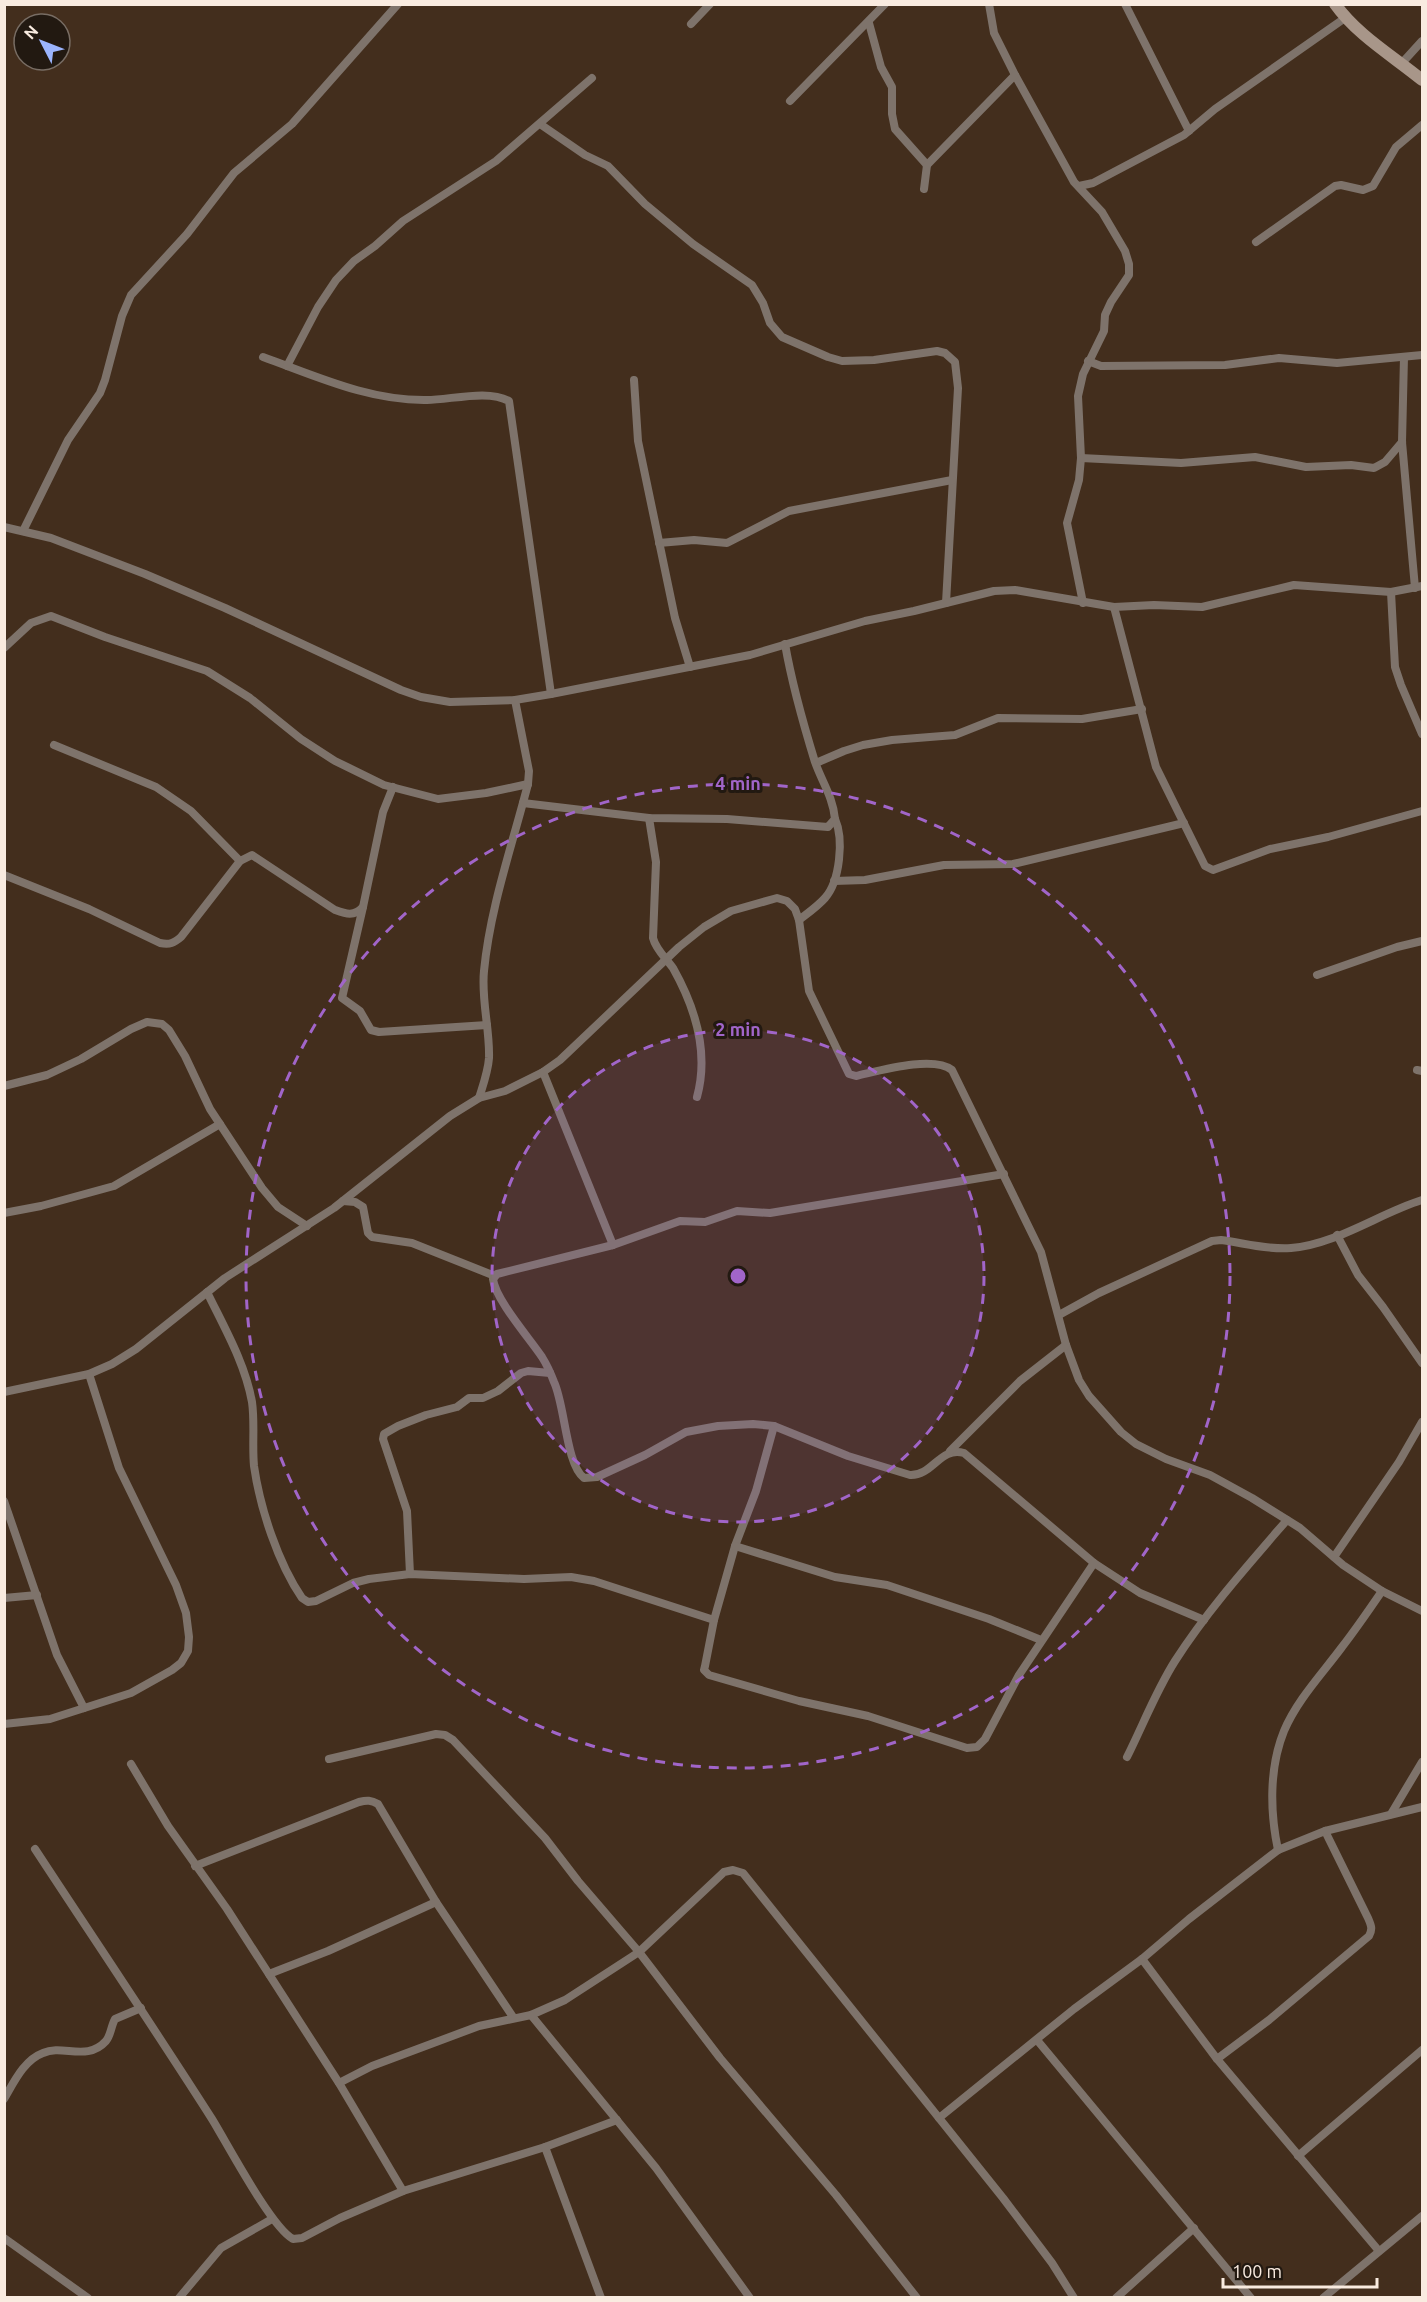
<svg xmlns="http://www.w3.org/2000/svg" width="1427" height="2302" viewBox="0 0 1427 2302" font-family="Ubuntu,sans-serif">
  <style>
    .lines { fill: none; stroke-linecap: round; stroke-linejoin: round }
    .street { stroke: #7e736b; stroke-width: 8 }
    .secondary { stroke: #a89689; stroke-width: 12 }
    .ring { fill: none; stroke: #a165c9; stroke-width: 3; stroke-dasharray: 10 8 }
    .centre { fill: #a165c9; stroke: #221911; stroke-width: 3 }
    .ring-label { font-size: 18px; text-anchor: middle; font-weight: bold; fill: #a165c9; stroke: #221911; stroke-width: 6; stroke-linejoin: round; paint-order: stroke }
  </style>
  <rect width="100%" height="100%" fill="#432e1d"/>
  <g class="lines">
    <g class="street">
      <path d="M989,4L994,33L1015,75L1074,182L1102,212L1125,251L1129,264V275L1111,302L1105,315L1104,331L1083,374L1078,396L1081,458L1079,480L1067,523L1083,603"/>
      <path d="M1125,4L1189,131"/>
      <path d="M869,23L881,67L892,87V114L895,129L927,165"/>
      <path d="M691,24L710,4"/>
      <path d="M1402,63L1422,41"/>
      <path d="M790,101L885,4"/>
      <path d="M540,124L585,155L608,166L645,204L693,244L752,285L763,303L770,323L782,337L828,357L842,361L874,360L937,351L945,353L955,362L958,388L946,603"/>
      <path d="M1079,186L1093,183L1184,135L1215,109L1345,18"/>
      <path d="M924,189L927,165L1015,75"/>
      <path d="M1256,242L1335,186L1341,185L1363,190L1373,186L1396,147L1422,125"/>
      <path d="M263,357C316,376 369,401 427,400C450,400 488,389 509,401L551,694"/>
      <path d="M1404,357L1402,442L1415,588"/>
      <path d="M1088,361L1101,366L1225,365L1279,358L1337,363L1422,355"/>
      <path d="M287,366L318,307L336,280L354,261L375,246L403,221L496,161L592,78"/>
      <path d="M634,380L638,441L675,618L690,667"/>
      <path d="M1081,458L1181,463L1255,457L1306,467L1351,465L1374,468L1385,462L1402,442"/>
      <path d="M4,527L51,538L145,574L225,608L401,690L421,697L450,702L515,700L551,694L750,655L865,621L914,611L994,591L1015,590L1114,607L1154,605L1202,607L1294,585L1391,592L1422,586"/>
      <path d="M23,531L68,440L100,393L105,380L122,316L131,295L187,234L234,173L292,124L398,4"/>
      <path d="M659,543L694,540L727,543L789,511L952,480"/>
      <path d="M1391,592L1395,667L1401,685L1422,734"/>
      <path d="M1114,607L1156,767L1205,866L1213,870L1270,849L1328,837L1422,811"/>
      <path d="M4,648L31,623L51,616L105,637L207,671L250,698L301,739L335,761L384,785L438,799L486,793L528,784"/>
      <path d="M54,745L156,787L191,811L240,861L252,855L335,910C346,914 354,917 363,907L383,812L393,787"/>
      <path d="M816,763L844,751L863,745L892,740L955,735L998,718L1082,719L1142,709"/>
      <path d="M523,803L649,818L727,819L828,827L835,819C833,797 822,782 815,762C803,723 792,684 785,644"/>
      <path d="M649,818L656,862L653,938C656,950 666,958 673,968C695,1007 709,1053 697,1097"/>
      <path d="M4,875L89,909L160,943C170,945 174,943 181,937L240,861"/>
      <path d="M834,881L865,880L944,865L1013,864L1184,823"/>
      <path d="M363,907L342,998L360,1011L371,1030L379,1032L487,1025"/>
      <path d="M799,920C808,913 818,906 825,898C840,881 844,839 835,819"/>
      <path d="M1317,975L1397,947L1422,941"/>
      <path d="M1417,1070L1422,1071"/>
      <path d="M543,1072L613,1245"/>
      <path d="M4,1086L47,1075L81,1059L131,1029L147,1022L162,1024L169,1030L185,1056L210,1109L262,1188L278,1207L307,1226"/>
      <path d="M479,1098C483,1085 488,1072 489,1058C490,1029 481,1000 484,971C490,908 512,846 528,784L529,771L515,700"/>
      <path d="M1004,1174L770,1213L737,1211L705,1222L680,1221L613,1245L497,1274L493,1279C495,1299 530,1339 542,1357C547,1365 551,1374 554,1382C565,1405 566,1465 584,1478L597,1477L645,1455L686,1432L718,1426L753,1424L774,1426L848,1456L910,1475C933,1476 940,1446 964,1453L1094,1563L1140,1593L1204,1620"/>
      <path d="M343,1201L355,1202L363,1207L368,1233L372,1237L412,1243L495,1276"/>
      <path d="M4,1213L41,1206L114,1186L220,1124"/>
      <path d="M1337,1235L1358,1275L1383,1307L1422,1363"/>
      <path d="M207,1292C224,1327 245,1363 252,1402C255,1423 252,1445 254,1466C260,1508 278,1563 302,1598L308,1602L316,1601L353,1583L369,1579L410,1574L524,1579L571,1577L594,1581L714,1620"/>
      <path d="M1059,1315L1099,1293L1212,1241L1221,1240C1244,1243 1268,1250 1291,1248C1335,1245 1380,1213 1422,1200"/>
      <path d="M4,1392L89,1374L112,1364L136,1349L225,1278L334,1208L450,1116L479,1098L505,1091L543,1072L560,1060L679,947L704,927L731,911L777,898L787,901L795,909L799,920L809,991L849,1074L856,1076C879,1071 933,1055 952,1070L1041,1252L1066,1345L1079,1380L1089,1396L1121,1432L1136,1444L1166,1459L1210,1475L1252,1498L1300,1528L1343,1565L1382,1591L1422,1611"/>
      <path d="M774,1426L756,1491L735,1546L714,1620L705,1666L704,1670L709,1675L799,1701L868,1716L967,1748L977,1747L985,1739L1019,1675L1094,1563"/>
      <path d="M950,1451L1020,1381L1066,1345"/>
      <path d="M4,1501L57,1655L84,1708"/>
      <path d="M735,1546L835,1577L887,1585L989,1619L1041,1640"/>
      <path d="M1334,1557L1399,1462L1422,1422"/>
      <path d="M410,1574L407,1511L383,1439L384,1434L398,1426L426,1415L457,1407L469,1398H483L498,1391L521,1373L528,1371L550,1373"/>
      <path d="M4,1598L37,1595"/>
      <path d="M4,1724L50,1719L131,1693L172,1670L181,1663L188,1651L189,1637L186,1613L176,1585L119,1468L89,1374"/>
      <path d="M1127,1757C1143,1725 1156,1691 1175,1661C1207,1611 1248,1565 1287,1520"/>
      <path d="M329,1759L436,1734L445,1735L453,1740L545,1838L578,1881L639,1952L720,2058L836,2195L917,2298"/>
      <path d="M131,1764L168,1826L227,1909L339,2083L403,2191"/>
      <path d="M1391,1814L1422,1762"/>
      <path d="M35,1849C94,1939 154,2028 212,2119C228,2145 271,2227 293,2239L302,2238L340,2218L403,2191L545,2147L617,2120"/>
      <path d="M1278,1850C1270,1812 1269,1768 1284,1731C1297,1700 1322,1674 1342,1647C1356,1629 1369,1610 1382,1591"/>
      <path d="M195,1866L359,1802C367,1800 371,1800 378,1804L436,1902L513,2017"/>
      <path d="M1142,1959L1217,2059L1379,2251"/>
      <path d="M269,1974L328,1951L436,1902"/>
      <path d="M531,2015L656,2168L750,2298"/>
      <path d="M1037,2040L1251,2298"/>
      <path d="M1217,2059L1269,2020L1369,1936C1373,1929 1371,1925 1368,1918L1325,1831"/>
      <path d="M339,2083L372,2066L479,2026L531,2015L565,2000L639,1952L724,1872L733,1870L743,1873L1003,2198L1052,2263L1074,2298"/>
      <path d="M4,2099C14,2082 24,2060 43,2053C63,2044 87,2062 106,2041C111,2035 111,2026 115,2019L141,2008"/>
      <path d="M939,2118L1074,2009L1142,1959L1189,1919L1278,1850L1325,1831L1422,1807"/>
      <path d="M545,2147L601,2298"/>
      <path d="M1298,2156L1422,2050"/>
      <path d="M4,2238L88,2298"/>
      <path d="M179,2298L221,2248L272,2219"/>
      <path d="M1116,2298L1194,2228"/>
      <path d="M1323,2298L1422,2216"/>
    </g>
    <path class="secondary" d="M1335,4C1358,36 1393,56 1422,80"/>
  </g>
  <circle cx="738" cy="1276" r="246" fill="#a165c9" fill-opacity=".12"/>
  <g class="ring">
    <circle cx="738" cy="1276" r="246"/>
    <circle cx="738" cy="1276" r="492"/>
  </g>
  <circle cx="738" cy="1276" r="9" class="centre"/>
  <g class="ring-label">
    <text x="738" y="790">4 min</text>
    <text x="738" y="1036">2 min</text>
  </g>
  <rect width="1427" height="2302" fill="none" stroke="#f9ebe0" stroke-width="12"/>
  <g transform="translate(42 42) rotate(312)"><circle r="28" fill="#221911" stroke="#786d64" stroke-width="1.5"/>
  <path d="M0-4.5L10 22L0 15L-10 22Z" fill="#9bb4fd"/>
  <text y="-9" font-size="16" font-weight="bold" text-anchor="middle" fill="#f9ebe0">N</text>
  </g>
  <path d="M1223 2278v9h154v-9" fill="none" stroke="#f9ebe0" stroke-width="3"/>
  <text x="1232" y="2278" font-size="18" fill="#f9ebe0" stroke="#221911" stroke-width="4.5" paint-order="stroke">100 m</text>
</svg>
